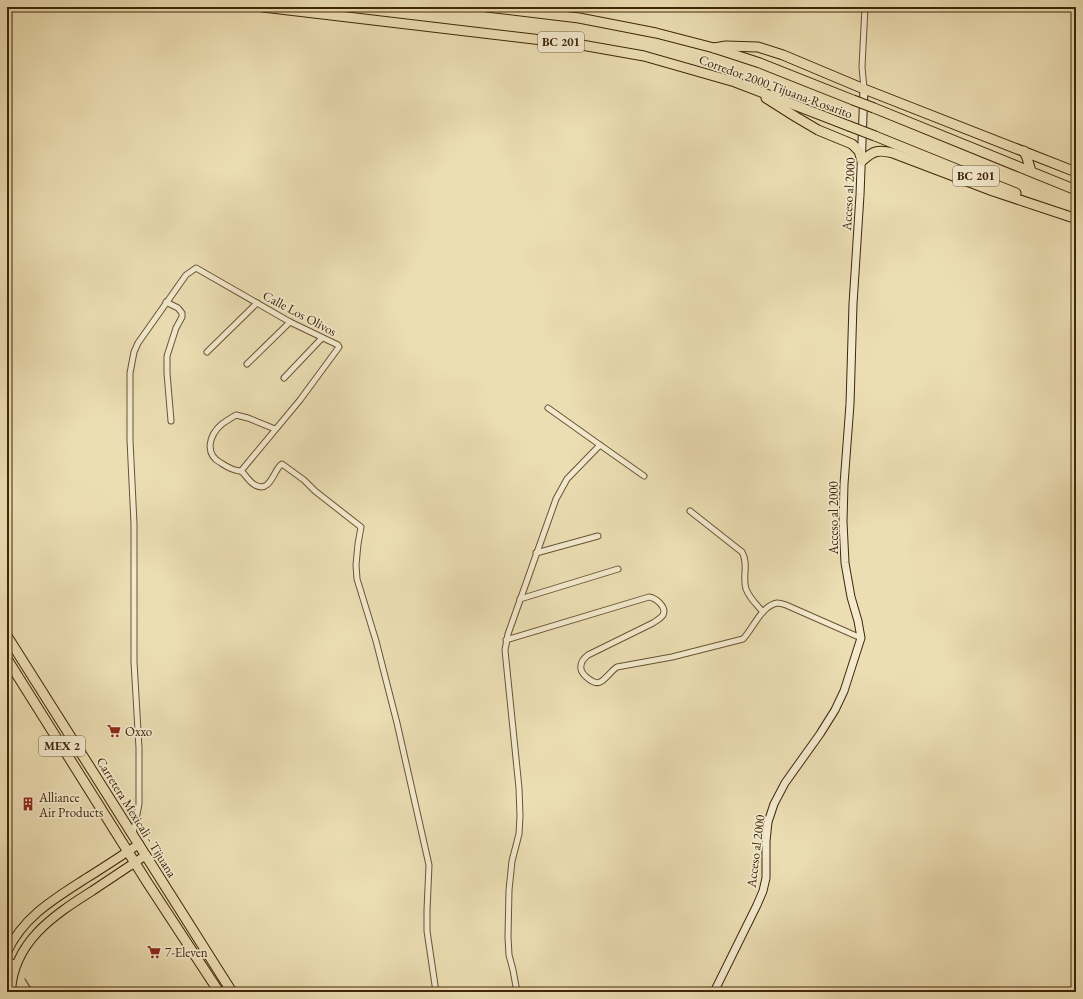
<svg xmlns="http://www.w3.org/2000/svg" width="1083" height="999" viewBox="0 0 1083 999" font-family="'EB Garamond',serif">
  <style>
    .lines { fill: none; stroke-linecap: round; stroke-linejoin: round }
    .stream { stroke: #846e4c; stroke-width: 1.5 }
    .street-casing { stroke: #6b5334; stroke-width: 7 }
    .secondary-casing { stroke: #402509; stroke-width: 9 }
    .primary-casing { stroke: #402509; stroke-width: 10 }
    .highway-casing { stroke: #402509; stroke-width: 11 }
    .street { stroke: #f3eace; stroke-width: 5 }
    .secondary { stroke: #f3eace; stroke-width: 7 }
    .primary { stroke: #ecdeb3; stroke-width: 8 }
    .highway { stroke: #ecdeb3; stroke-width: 9 }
    .highway-bridge-casing { stroke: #402509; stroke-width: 11; stroke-linecap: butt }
    .highway-bridge { stroke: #ecdeb3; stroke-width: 9 }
    .labels { text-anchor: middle; stroke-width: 3.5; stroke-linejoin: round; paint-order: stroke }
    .shield { fill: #f3eace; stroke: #766044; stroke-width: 1 }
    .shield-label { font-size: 12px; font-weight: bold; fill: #402509 }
    .street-label { font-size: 13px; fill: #402509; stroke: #f3eace }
    .poi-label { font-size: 13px; fill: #402509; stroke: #f3eace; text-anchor: start }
  </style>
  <rect width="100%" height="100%" fill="#ecdeb3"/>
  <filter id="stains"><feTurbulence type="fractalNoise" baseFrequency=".005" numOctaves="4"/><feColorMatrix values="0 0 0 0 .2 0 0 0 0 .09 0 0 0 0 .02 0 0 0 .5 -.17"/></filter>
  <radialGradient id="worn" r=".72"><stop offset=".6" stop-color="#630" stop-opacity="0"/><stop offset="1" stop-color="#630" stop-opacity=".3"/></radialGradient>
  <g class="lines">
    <path class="stream" d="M25,979L33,992"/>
    <g class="street-casing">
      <g id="street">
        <path d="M864,89L862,67L865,7"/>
        <path d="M166,302L178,308L182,313V317L176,328L167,356V373L171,421"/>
        <path d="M207,352L257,303"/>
        <path d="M247,364L290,322"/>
        <path d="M284,378L322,338"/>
        <path d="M548,408L600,445"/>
        <path d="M241,471C246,475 249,482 255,485C271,494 274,468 282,464L304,480L315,491L361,527L358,544L356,565L357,579L376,641L397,723L429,865L427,910V931L436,992"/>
        <path d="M241,471C234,471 227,467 221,463C204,454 209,435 222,424C226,421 231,418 236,415L248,418L275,429"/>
        <path d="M690,511L742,552C749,564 742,577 746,589C750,599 757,605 763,612"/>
        <path d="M536,553L598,536"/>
        <path d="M520,599L618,569"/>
        <path d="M506,640L649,597C656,598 667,607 663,615C661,618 656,621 653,623L588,655C584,658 580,663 581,669C582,675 594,685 600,682C605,680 611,671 617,667L672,657L743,639C753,629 761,606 777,603C780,603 783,604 786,605L861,638"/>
        <path d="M133,834L139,804V748L134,662V524L130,440V373L134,352L138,343L186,275L196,268L290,322L338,345L339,347L300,400L241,471"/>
        <path d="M517,992L513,970L509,955L508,937L509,890L512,861L519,834L520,816L519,788L506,660L505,650L508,634L556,499L567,479L600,445L644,476"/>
      </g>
    </g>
    <g class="secondary-casing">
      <g id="secondary">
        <path d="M7,960L16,966"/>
        <path d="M714,992L757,905L763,891L766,878V841L768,822L774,804L785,783L820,734L835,710L844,691L861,638L858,621L851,597L845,563L843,522L844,484L850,404L853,304L860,195L864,89"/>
      </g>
    </g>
    <g class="primary-casing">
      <g id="primary">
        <path d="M7,952C23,917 54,899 85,879C103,868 121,856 139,844"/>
        <path d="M11,992C13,942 54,915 92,891C110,879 128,867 146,855"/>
      </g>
    </g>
    <g class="highway-casing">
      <g id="highway">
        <path d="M263,7L576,44L644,56L735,82L849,126"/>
        <path d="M487,7L579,18L656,33L714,48L760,63L853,100"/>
        <path d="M714,48L726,46L758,47L783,55L864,89L1076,172"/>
        <path d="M766,98L796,117L818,130L852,144L859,151L862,161C873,151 878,149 893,153L993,191L1071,217"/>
        <path d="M874,108L1076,190"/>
        <path d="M875,136L1016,193"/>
        <path d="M1024,151L1027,158L1031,171"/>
        <path d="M7,636L232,992"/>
        <path d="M7,659L147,882L219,992"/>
      </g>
    </g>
    <use href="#street" class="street"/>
    <use href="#secondary" class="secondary"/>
    <use href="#primary" class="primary"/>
    <use href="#highway" class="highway"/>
    <g class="highway-bridge-casing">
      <g id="highway-bridge">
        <path d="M853,100L874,108"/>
        <path d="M849,126L875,136"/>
      </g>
    </g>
    <use href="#highway-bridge" class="highway-bridge"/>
  </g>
  <defs>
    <g id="supermarket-bare" transform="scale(1.08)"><path d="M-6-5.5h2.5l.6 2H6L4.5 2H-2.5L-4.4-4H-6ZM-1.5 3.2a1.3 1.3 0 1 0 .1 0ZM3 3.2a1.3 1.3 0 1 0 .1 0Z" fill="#8f2418" stroke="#f3eace" stroke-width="2.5" paint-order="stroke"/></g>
    <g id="building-bare" transform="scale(1.08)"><path d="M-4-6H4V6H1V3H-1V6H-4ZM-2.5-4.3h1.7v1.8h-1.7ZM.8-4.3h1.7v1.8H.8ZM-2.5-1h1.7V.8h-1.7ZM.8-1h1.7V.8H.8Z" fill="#8f2418" stroke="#f3eace" stroke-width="2.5" paint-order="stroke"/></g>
  </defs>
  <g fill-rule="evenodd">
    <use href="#supermarket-bare" x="114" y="731"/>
    <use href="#building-bare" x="28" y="804"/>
    <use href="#supermarket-bare" x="154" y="952"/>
  </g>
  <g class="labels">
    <g class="shield">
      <rect x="538" y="32" width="46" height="20" rx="3"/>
      <rect x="953" y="166" width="46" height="20" rx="3"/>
      <rect x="39" y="736" width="46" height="20" rx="3"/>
    </g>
    <g class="shield-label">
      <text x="561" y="46">BC 201</text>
      <text x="976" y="180">BC 201</text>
      <text x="62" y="750">MEX 2</text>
    </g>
    <g class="street-label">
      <text transform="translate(776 86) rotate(20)" y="5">Corredor 2000 Tijuana-Rosarito</text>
      <text transform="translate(848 194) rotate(-87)" y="5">Acceso al 2000</text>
      <text transform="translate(300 313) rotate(28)" y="5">Calle Los Olivos</text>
      <text transform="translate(833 518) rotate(-90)" y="5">Acceso al 2000</text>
      <text transform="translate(137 817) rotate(58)" y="5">Carretera Mexicali - Tijuana</text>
      <text transform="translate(755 851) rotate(-83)" y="5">Acceso al 2000</text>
    </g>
    <g class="poi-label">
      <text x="125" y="736">Oxxo</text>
      <text x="39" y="802">Alliance<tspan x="39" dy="15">Air Products</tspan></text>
      <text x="165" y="957">7-Eleven</text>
    </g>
  </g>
  <rect width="1083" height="999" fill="none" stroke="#ecdeb3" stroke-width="24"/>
  <rect x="8" y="8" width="1067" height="983" fill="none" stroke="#402509" stroke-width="2"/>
  <rect x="12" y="12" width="1059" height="975" fill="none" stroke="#402509"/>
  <rect width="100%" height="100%" filter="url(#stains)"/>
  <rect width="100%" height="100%" fill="url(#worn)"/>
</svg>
